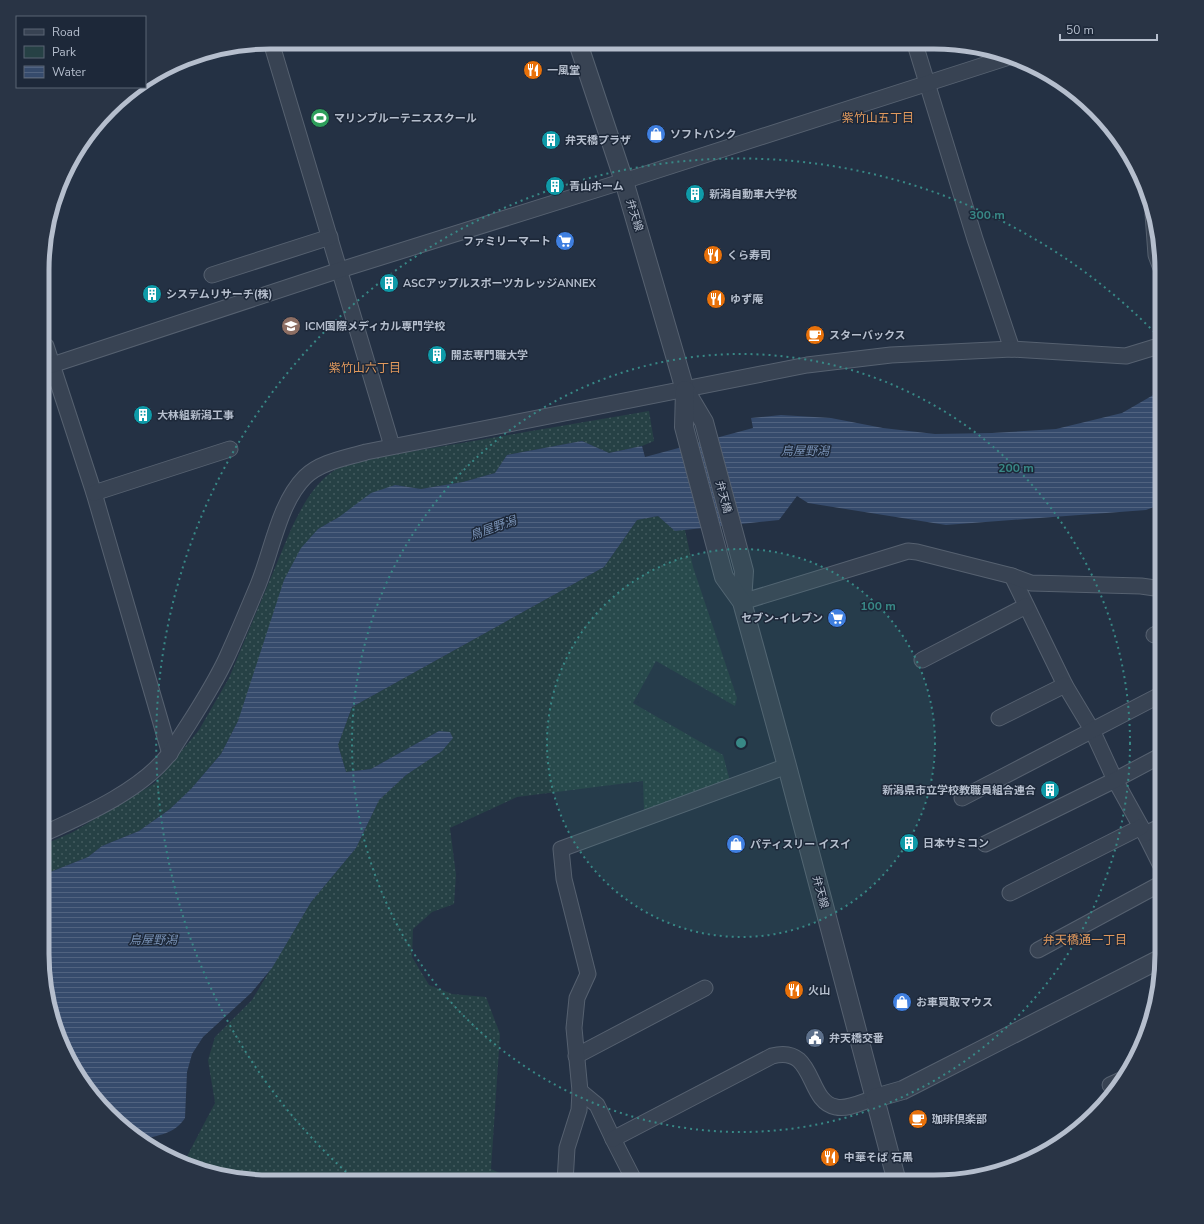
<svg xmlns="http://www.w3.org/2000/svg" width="1204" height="1224" viewBox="0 0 1204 1224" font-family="'Nunito Sans','Noto Sans JP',sans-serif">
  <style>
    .green { fill: url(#green-dots) }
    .water { fill: url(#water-rules) }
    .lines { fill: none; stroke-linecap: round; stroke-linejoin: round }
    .minor-casing { stroke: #566170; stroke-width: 17 }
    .tertiary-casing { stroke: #566170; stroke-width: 20 }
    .minor { stroke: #384353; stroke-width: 15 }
    .tertiary { stroke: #384353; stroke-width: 18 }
    .ring { fill: none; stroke: #388886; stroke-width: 2; stroke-dasharray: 2 4 }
    .labels { text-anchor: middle; stroke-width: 3; stroke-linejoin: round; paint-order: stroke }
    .poi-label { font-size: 11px; font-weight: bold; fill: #b5becd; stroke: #1d2839; text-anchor: start }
    .street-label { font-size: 11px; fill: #b5becd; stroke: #1d2839 }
    .neighbourhood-label { font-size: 12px; fill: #e0995d; stroke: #1d2839 }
    .water-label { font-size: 12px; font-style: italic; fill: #7a93b7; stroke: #1d2839 }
    .rim { fill: none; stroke: #b5becd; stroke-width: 5 }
    .centre { fill: #388886; stroke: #1d2839; stroke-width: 2 }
    .ring-label { font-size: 12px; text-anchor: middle; font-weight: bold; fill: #388886; stroke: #1d2839; stroke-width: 3; stroke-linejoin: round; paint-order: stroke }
  </style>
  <defs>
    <pattern id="green-dots" width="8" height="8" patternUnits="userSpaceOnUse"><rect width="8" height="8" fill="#264145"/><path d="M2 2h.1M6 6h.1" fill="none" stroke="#435b5f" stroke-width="1.8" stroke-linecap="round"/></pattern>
    <pattern id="water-rules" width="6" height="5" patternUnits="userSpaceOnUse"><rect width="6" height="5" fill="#364b6c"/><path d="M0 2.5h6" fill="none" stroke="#516380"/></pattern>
  </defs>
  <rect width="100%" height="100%" fill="#243144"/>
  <g class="green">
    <path d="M649,411L654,441L642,446L609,453L582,441L507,455L495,473L463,482L421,489L395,485L318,529L238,721L221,754L191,789L170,809L139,831L102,846L88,857L43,875V845L73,832L155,783L199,730L229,678L292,527C303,505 314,483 335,470C341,466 349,464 356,461Z"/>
    <path d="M658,516L675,530H685L693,567L737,698L735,706L656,661L633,703L723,755L730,781L644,811L643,781L517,797L450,828L456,875L454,904L432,912L413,929L412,957L429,985L452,994L486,997L500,1034L491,1169L513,1179L511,1182H256L184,1162L215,1103L208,1060L215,1037L252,1000L311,902L356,848L379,800L406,775L442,751L439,731L371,769L346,772L338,745L352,707L604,567L637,520Z"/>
  </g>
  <path class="water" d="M1162,390V504L1146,510L946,525L808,503L797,496L779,520L675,531L658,516L637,520L604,567L352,707L338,745L346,772L371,769L439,731L450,732L453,738L442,751L406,775L379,800L356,848L311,902L272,968L251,993L203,1037L192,1054L187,1072L185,1118C175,1134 158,1135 141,1140L120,1126L89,1093L54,1027L42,968L43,875L88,857L102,846L139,831L170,809L191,789L221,754L238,721L284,580L301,548L318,529L339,517L371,493L395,485L421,489L463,482L495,473L507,455L582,441L609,453L642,446L645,457L753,428L751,418L781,415L831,418L883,428L935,434L992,433L1056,429L1122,413Z"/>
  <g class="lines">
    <g class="minor-casing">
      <g id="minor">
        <path d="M271,42L392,446"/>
        <path d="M915,44L975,239L1012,349"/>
        <path d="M1153,214L1156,255L1162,271"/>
        <path d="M212,275L330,237"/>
        <path d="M46,346L94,493L170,754"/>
        <path d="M46,367L340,270L624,181L1006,58"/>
        <path d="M94,493L230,449"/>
        <path d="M1012,576L1065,685L1092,730L1115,780L1145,834L1162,868"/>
        <path d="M742,602L908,551L917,552L1012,576L1031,583L1141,586L1162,589"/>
        <path d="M1154,635L1162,631"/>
        <path d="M922,660L1026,606"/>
        <path d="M999,718L1065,685"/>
        <path d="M962,798L1162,694"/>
        <path d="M43,834C85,815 142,790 170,753C176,744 182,734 188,725C202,703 216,681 227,657C238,633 248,609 258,585C272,551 279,503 305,477C320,462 346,458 366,452L807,365L891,355L1012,349L1126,356L1162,345"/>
        <path d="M1145,834L1162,826"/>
        <path d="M985,844L1115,780L1162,755"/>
        <path d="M1010,893L1141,827"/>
        <path d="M1038,950L1162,883"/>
        <path d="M576,1056L705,988"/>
        <path d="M1110,1085L1123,1079"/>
        <path d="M580,1091L597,1105L613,1139L635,1182"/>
        <path d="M613,1139L772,1056C816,1044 806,1102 836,1107C848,1110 864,1101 875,1098"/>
        <path d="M565,1182L567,1148L579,1110L580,1091L574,1028L577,998L588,974L564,879L561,849L787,766"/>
      </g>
    </g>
    <g class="tertiary-casing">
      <g id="tertiary">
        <path d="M578,43L624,181L685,390L704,422L744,571L742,602"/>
        <path d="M685,390L684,427L724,577L742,602L787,766L897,1182"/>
        <path d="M875,1098L903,1090L1162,958"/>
      </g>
    </g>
    <use href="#minor" class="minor"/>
    <use href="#tertiary" class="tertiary"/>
  </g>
  <circle cx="741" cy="743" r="194" fill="#388886" fill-opacity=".12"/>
  <g class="ring">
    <circle cx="741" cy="743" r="194"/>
    <circle cx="741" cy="743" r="389"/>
    <path d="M355 1180A583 583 0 1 1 1160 338"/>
  </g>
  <defs>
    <g id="restaurant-disc" transform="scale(1)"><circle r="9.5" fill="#e8710a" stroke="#1d2839"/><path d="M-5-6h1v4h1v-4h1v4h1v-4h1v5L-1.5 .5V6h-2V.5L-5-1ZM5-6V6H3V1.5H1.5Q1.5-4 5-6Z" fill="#fff"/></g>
    <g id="stadium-disc" transform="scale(1)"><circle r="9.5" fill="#2e9e5b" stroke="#1d2839"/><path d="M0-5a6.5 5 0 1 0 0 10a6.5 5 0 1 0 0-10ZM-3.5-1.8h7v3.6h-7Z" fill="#fff"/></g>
    <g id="shop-disc" transform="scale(1)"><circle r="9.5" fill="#3f7fe0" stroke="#1d2839"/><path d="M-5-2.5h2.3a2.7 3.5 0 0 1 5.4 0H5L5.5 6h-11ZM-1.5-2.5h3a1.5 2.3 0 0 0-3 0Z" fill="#fff"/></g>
    <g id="building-disc" transform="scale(1)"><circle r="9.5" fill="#0f9aa8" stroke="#1d2839"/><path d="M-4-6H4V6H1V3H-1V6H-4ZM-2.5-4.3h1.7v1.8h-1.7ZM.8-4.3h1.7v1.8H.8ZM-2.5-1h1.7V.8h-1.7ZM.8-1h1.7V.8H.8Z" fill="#fff"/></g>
    <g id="supermarket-disc" transform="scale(1)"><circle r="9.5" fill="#3f7fe0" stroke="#1d2839"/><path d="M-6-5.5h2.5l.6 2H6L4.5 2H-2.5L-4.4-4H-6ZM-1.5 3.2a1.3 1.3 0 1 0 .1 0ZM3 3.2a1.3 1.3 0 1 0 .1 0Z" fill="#fff"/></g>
    <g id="university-disc" transform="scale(1)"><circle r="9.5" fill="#8d6e63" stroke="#1d2839"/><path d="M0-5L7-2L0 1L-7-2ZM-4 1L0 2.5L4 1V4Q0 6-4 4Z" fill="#fff"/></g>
    <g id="cafe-disc" transform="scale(1)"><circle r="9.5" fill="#e8710a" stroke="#1d2839"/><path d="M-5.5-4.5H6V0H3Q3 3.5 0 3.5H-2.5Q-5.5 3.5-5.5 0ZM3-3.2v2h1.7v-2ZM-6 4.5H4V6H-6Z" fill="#fff"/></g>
    <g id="civic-disc" transform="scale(1)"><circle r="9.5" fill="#5c6f8a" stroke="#1d2839"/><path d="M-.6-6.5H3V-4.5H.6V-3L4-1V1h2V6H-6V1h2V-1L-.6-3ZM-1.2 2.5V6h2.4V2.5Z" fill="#fff"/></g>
  </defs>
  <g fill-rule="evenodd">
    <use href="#restaurant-disc" x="533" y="70"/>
    <use href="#stadium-disc" x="320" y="118"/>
    <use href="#shop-disc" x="656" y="134"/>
    <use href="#building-disc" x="551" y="140"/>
    <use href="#building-disc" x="555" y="186"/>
    <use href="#building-disc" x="695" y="194"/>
    <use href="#supermarket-disc" x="565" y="241"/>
    <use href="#restaurant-disc" x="713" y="255"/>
    <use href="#building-disc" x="389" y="283"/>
    <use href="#building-disc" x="152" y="294"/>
    <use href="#restaurant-disc" x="716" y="299"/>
    <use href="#university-disc" x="291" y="326"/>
    <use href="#cafe-disc" x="815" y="335"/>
    <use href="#building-disc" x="437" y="355"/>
    <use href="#building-disc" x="143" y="415"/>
    <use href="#supermarket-disc" x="837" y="618"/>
    <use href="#building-disc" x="1050" y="790"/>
    <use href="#building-disc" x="909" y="843"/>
    <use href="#shop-disc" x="736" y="844"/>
    <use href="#restaurant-disc" x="794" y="990"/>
    <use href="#shop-disc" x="902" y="1002"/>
    <use href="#civic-disc" x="815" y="1038"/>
    <use href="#cafe-disc" x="918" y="1119"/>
    <use href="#restaurant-disc" x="830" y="1157"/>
  </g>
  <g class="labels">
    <g class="poi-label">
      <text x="547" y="74">一風堂</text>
      <text x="334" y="122">マリンブルーテニススクール</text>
      <text x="670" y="138">ソフトバンク</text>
      <text x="565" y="144">弁天橋プラザ</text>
      <text x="569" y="190">青山ホーム</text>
      <text x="709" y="198">新潟自動車大学校</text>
      <text x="551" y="245" text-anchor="end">ファミリーマート</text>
      <text x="727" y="259">くら寿司</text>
      <text x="403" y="287">ASCアップルスポーツカレッジANNEX</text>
      <text x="166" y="298">システムリサーチ(株)</text>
      <text x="730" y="303">ゆず庵</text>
      <text x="305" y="330">ICM国際メディカル専門学校</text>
      <text x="829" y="339">スターバックス</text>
      <text x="451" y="359">開志専門職大学</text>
      <text x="157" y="419">大林組新潟工事</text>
      <text x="823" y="622" text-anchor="end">セブン-イレブン</text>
      <text x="1036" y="794" text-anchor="end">新潟県市立学校教職員組合連合</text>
      <text x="923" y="847">日本サミコン</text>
      <text x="750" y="848">パティスリー イスイ</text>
      <text x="808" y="994">火山</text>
      <text x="916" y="1006">お車買取マウス</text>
      <text x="829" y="1042">弁天橋交番</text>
      <text x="932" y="1123">珈琲倶楽部</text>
      <text x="844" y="1161">中華そば 石黒</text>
    </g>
    <g class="street-label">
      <text transform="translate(635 215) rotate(73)" y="4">弁天線</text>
      <text transform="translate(724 497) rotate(75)" y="4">弁天橋</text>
      <text transform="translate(821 892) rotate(75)" y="4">弁天線</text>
    </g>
    <g class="neighbourhood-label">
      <text x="878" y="122">紫竹山五丁目</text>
      <text x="365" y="372">紫竹山六丁目</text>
      <text x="1085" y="944">弁天橋通一丁目</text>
    </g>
    <g class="water-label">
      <text x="805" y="455">鳥屋野潟</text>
      <text transform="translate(493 528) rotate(-20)" y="4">鳥屋野潟</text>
      <text x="153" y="944">鳥屋野潟</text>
    </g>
  </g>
  <path d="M0 0H1204V1224H0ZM270 49H934A221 221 0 0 1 1155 270V954A221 221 0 0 1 934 1175H270A221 221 0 0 1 49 954V270A221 221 0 0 1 270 49Z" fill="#293445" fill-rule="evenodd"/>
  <path class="rim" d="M270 49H934A221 221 0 0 1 1155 270V954A221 221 0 0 1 934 1175H270A221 221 0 0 1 49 954V270A221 221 0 0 1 270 49Z"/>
  <circle cx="741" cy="743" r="6" class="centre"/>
  <g class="ring-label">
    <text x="987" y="219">300 m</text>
    <text x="1016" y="472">200 m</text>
    <text x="878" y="610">100 m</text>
  </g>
  <rect x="16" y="16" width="130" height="72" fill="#1d2839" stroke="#5a6474"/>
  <rect x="24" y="29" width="20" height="6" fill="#384353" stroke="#5a6474"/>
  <text x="52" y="36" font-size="12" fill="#b5becd">Road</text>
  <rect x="24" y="46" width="20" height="12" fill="#264145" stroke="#5a6474"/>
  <text x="52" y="56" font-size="12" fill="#b5becd">Park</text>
  <rect x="24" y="66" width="20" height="12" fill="url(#water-rules)" stroke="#5a6474"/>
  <text x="52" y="76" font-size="12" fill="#b5becd">Water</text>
  <path d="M1060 34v6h97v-6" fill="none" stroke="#b5becd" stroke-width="2"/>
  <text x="1066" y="34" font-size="12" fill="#b5becd" stroke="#1d2839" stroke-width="3" paint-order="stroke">50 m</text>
</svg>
